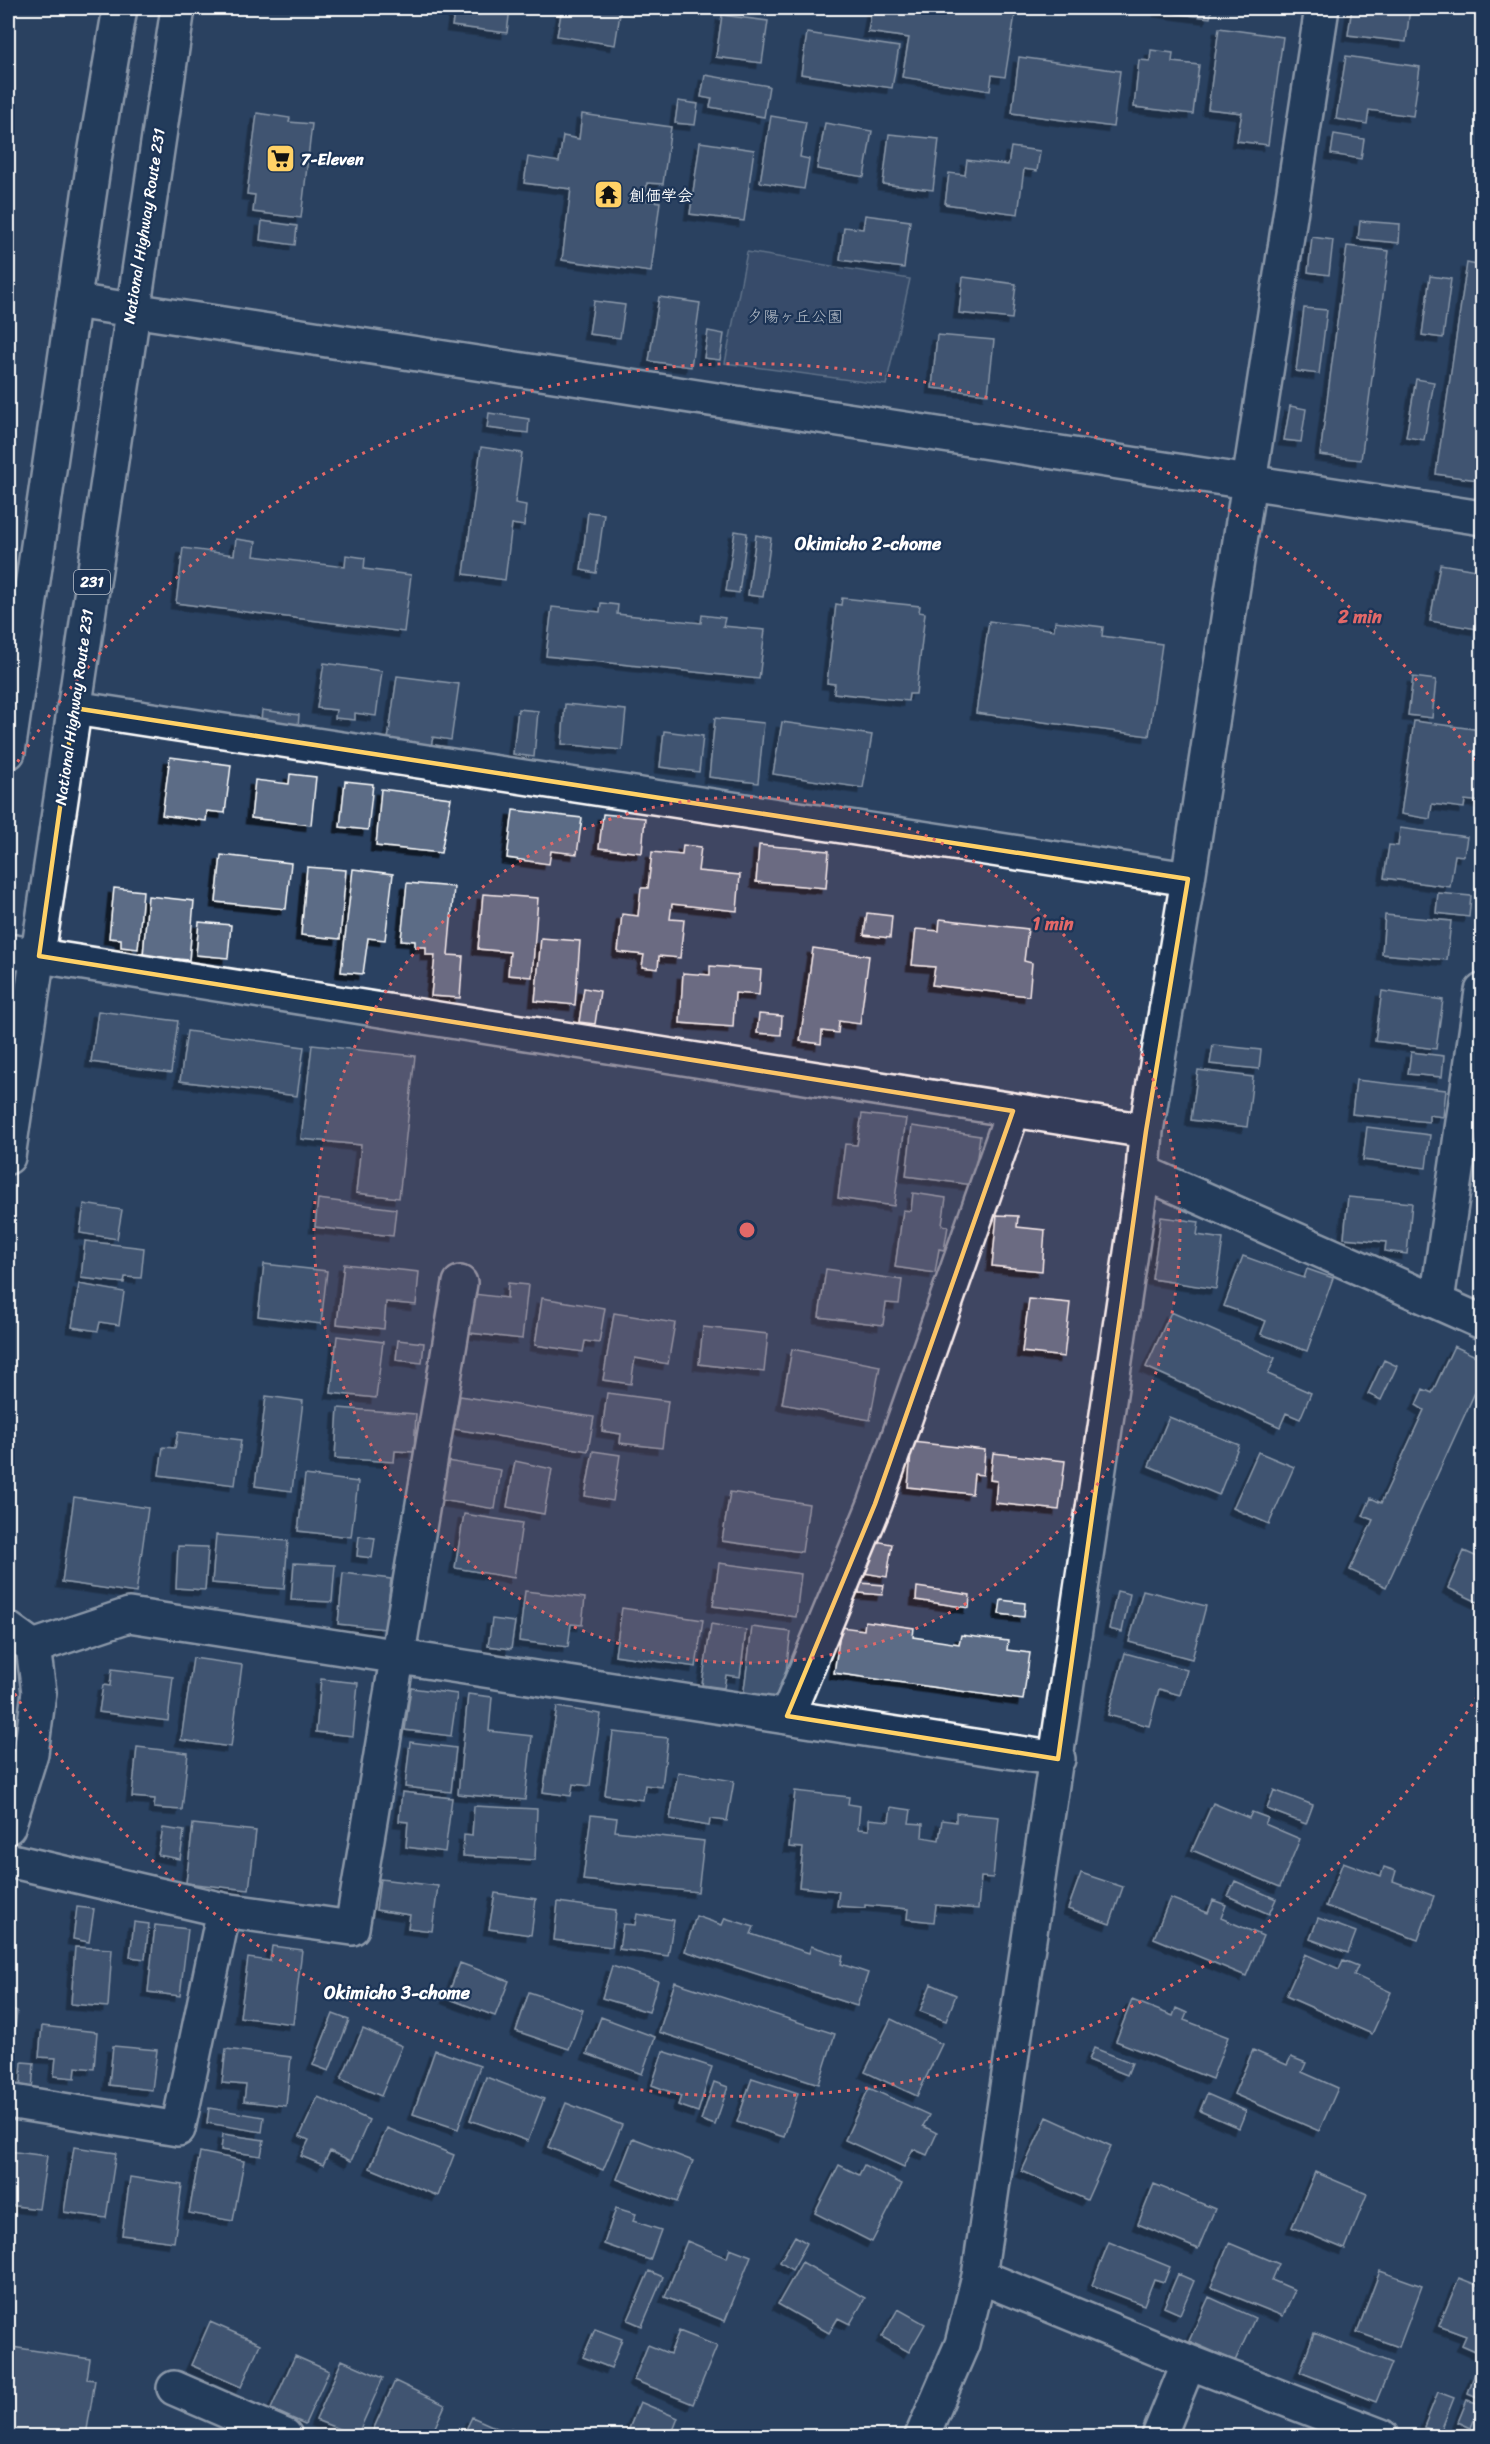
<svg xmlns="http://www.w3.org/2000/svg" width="1490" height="2444" font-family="Sriracha,'Klee One',sans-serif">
	<defs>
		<filter id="shadow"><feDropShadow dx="-5.5" dy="5.5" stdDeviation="0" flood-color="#0009"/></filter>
	</defs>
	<rect width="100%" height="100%" fill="#2a4161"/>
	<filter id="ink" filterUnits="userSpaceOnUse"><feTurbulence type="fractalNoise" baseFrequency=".0167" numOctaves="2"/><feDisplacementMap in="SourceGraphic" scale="12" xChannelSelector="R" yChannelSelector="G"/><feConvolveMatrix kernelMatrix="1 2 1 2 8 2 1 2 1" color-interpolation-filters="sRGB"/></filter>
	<g filter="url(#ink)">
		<path fill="#465975" stroke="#a2acba" stroke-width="1.5" d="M747,252L910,279L886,385L725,363Z"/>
		<path fill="#5b6c86" stroke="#fff" stroke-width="1.5" filter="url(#shadow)" d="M455,8H510L507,33L452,26Z
			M562,8H621L615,45L557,36Z
			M872,8H1016L1005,77L992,75L990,91L902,77L909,38L868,32Z
			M1159,8H1212L1210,18L1159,11Z
			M1352,8H1410L1406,42L1348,35Z
			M722,15L768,21L762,63L716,57Z
			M1219,28L1283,37L1268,145L1237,141L1242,113L1208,109Z
			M807,33L899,47L892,88L801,74Z
			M1151,50L1173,53L1172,62L1199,65L1193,114L1134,107L1139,60L1150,61Z
			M1346,56L1420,67L1413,116L1369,110L1367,124L1336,119Z
			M1019,57L1120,71L1113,127L1012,113Z
			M705,75L769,86L764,117L710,107L712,99L701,97Z
			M678,101L698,104L695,125L675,123Z
			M257,113L290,118L289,122L312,124L301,218L253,212L255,195L247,194Z
			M582,114L671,127L663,184L647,183L645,200L660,202L651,272L562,260L571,189L524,183L528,157L559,162L563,136L579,139Z
			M771,116L806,122L800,157L809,159L804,189L760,182Z
			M825,123L872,131L864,177L817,169Z
			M889,134L939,139L933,190L883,184Z
			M1334,134L1364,139L1361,159L1331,154Z
			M700,142L754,150L744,221L690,214Z
			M1011,147L1040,151L1037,171L1024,169L1018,214L945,204L949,173L965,175L967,160L1008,165Z
			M865,215L910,221L904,268L840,260L844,227L863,229Z
			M262,221L297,226L295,245L260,240Z
			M1360,221L1400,224L1399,243L1358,239Z
			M1312,237L1333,240L1329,275L1308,272Z
			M1347,246L1389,251L1361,460L1320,455Z
			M1467,263L1482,266V439L1477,480L1436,474Z
			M1430,276L1451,279L1443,338L1422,335Z
			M963,277L1016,284L1012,319L959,313Z
			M659,297L700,303L691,367L649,361Z
			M594,301L625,305L620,338L589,334Z
			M1304,308L1327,310L1319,374L1296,371Z
			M708,331L724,334L720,360L704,358Z
			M937,335L994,340L988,394L932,388Z
			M1416,379L1434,382L1424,440L1406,437Z
			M1290,406L1306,409L1301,442L1284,440Z
			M489,413L529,419L528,433L487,428Z
			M481,447L522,453L515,503L526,505L524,526L512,524L505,580L464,574Z
			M588,512L604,514L596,573L581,570Z
			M735,531L747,533L739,593L726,591Z
			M756,535L771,538L763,597L748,595Z
			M236,539L256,542L254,556L345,567L346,555L365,558L364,569L411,575L404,632L176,603L183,548L234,555Z
			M1440,564L1482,571V596L1477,629L1430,621Z
			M842,598L920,606L919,612L925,613L916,694H909L908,701L834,693L835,684L827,683L836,604L841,605Z
			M601,603L618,605L617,614L701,623L702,615L725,618L723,626L765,630L759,679L546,656L552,607L600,612Z
			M989,621L1054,630L1055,621L1103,627L1102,636L1162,644L1149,736L976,713Z
			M324,663L382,671L376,716L355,713V720L335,718L336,710L317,708Z
			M397,676L459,684L451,740L433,737L431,746L388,740Z
			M1413,677L1436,680L1432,718L1408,715Z
			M565,704L626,710L622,750L562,744Z
			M518,709L538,711L534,757L513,754Z
			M262,710L299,715L298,727L261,722Z
			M715,718L764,723L758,783L709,777Z
			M1414,721L1481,730L1482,802L1465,800L1464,808L1432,804L1430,819L1401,814Z
			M782,722L872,735L863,788L773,774Z
			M664,731L703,736L699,772L660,767Z
			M170,757L231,765L225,813L207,811L206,821L162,815Z
			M290,774L316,777L311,825L251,818L255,780L289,784Z
			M345,781L373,784L368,830L340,827Z
			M381,789L451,798L441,853L376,846Z
			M513,810L582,818L577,854L551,851L549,864L507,858Z
			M603,814L645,818L642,853L599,848Z
			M1400,828L1467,837L1464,856L1455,855L1450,887L1384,878L1389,845L1398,846Z
			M683,845L701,847L698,871L740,875L737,911L672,904L670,919L684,920L680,958L659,956L658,969L642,967L644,955L618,952L622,914L638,916L641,888H648L652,852L682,855Z
			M759,845L829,851L826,888L756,882Z
			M221,855L291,863L286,909L216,902Z
			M307,867L346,870L340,939L301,935Z
			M353,869L393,874L385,940L368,938L363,974L341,972Z
			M407,883L454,887L448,955L463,956L460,998L431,996L435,955H426V947H415V941L401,940Z
			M114,888L143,891L138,949L121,947V939L109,938Z
			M1438,893L1471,896L1469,917L1436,913Z
			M483,894L538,898L532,977L508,975L510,952L478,949Z
			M148,896L194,901L189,960L143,956Z
			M867,913L892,916L890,938L864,935Z
			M1385,915L1451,921L1447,960L1382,954Z
			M940,919L1028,929L1024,961L1032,963L1029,996L932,985L935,967L912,965L916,929L939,931Z
			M199,922L231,925L228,958L196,955Z
			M541,938L580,941L575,1005L535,1001Z
			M813,948L869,956L860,1024L839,1021L838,1033L822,1031L821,1044L800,1041Z
			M710,966L761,970L759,995L735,993L733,1027L680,1023L683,973L710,975Z
			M584,988L600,991L595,1024L579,1022Z
			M1382,991L1443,1000L1436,1049L1375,1041Z
			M98,1011L178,1021L171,1073L91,1062Z
			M759,1014L782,1016L781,1035L757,1033Z
			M187,1031L304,1047L297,1096L180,1081Z
			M312,1045L415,1056L399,1198L356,1193L361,1145L301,1139Z
			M1213,1045L1261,1050L1259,1069L1210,1064Z
			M1411,1052L1444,1056L1442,1077L1408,1074Z
			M1198,1070L1253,1077L1247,1127L1191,1120Z
			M1356,1080L1446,1090L1443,1117L1429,1115V1122L1352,1114Z
			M862,1114L906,1119L894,1206L838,1198L845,1144L857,1145Z
			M912,1126L980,1136L973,1185L906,1176Z
			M1367,1127L1430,1135L1426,1168L1363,1160Z
			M913,1193L946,1198L942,1225L948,1226L944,1250L939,1249L935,1273L895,1267L903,1210L911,1211Z
			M1348,1197L1412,1203L1407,1254L1385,1251L1386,1242L1344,1238Z
			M318,1199L396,1209L393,1236L315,1227Z
			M84,1204L122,1210L117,1239L80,1233Z
			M997,1215L1018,1216L1017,1227L1045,1230L1042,1271L992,1266Z
			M1161,1217L1199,1222L1197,1235L1223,1239L1216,1289L1152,1279Z
			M85,1241L144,1248L141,1278L125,1277L124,1283L81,1278Z
			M1243,1256L1304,1278L1307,1269L1333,1278L1307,1351L1261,1334L1266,1321L1224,1306Z
			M264,1264L327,1271L321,1324L258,1316Z
			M344,1264L419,1272L416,1305L386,1302L384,1329L337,1324Z
			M826,1269L902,1280L899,1304L886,1303L883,1325L819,1317Z
			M508,1283L528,1285L522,1339L470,1333L474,1294L507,1298Z
			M79,1284L124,1292L119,1325L100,1322L98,1331L72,1327Z
			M542,1298L605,1308L599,1343L585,1341L583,1352L535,1345Z
			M1029,1299L1070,1303L1064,1357L1022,1352Z
			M1171,1312L1275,1358L1268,1374L1311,1393L1300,1419L1286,1413L1280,1427L1146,1367Z
			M614,1313L675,1323L668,1364L635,1358L631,1384L603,1380Z
			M703,1327L768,1334L764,1372L699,1364Z
			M337,1336L383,1342L376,1398L331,1393Z
			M398,1340L424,1343L422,1363L396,1360Z
			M1454,1346L1482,1359V1377L1386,1587L1350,1570L1373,1520L1363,1516L1371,1498L1381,1503L1424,1410L1416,1405L1423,1389L1432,1393Z
			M792,1349L880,1366L870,1420L782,1404Z
			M1384,1360L1397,1366L1381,1400L1368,1394Z
			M607,1393L668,1401L662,1448L620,1443L621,1434L602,1431Z
			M266,1396L303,1401L292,1491L255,1486Z
			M460,1396L594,1417L588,1451L454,1429Z
			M338,1408L416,1414L414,1452L395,1451L394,1462L335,1458Z
			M1169,1417L1239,1445L1219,1495L1149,1466Z
			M178,1432L241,1440L235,1485L159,1475L163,1447L175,1448Z
			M912,1442L985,1450L983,1475L974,1474L972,1494L908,1487Z
			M593,1451L620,1455L613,1501L585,1496Z
			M1258,1452L1294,1467L1269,1524L1233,1508Z
			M993,1453L1065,1461L1059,1510L995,1503L997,1481L990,1480Z
			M447,1461L501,1470L495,1509L441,1500Z
			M515,1461L552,1469L544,1514L507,1507Z
			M305,1475L358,1482L351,1537L298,1531Z
			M730,1492L809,1504L802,1552L722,1541Z
			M74,1497L148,1508L136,1593L62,1582Z
			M464,1514L522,1523L514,1578L455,1568Z
			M216,1535L288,1541L284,1589L212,1583Z
			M359,1536L375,1538L372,1558L357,1556Z
			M870,1540L892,1544L887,1577L864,1573Z
			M178,1546L208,1547L205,1590L176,1588Z
			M1464,1551L1482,1559V1604L1448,1588Z
			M294,1563L335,1565L332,1602L291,1600Z
			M719,1563L801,1574L796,1617L713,1606Z
			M343,1573L391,1579L385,1629L338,1624Z
			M860,1583L884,1585L882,1595L859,1593Z
			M917,1587L970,1595L969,1608L916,1600Z
			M1143,1590L1206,1606L1192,1659L1129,1642Z
			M525,1591L585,1598L582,1625L571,1624L568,1647L519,1641Z
			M1117,1591L1130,1594L1122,1632L1109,1629Z
			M1001,1600L1025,1603L1024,1617L999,1614Z
			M622,1608L703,1620L696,1667L615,1655Z
			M492,1619L515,1622L511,1649L488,1646Z
			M865,1621L914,1628L913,1637L959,1644L961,1635L1008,1641L1007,1650L1030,1653L1023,1700L834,1673L841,1627L864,1630Z
			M711,1624L746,1630L740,1677L726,1675L724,1688L702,1685Z
			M752,1627L791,1632L782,1703L743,1698Z
			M1125,1653L1187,1670L1180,1695L1159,1689L1149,1726L1108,1715Z
			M193,1658L242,1665L231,1747L181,1740Z
			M112,1669L173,1677L168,1721L99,1712L103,1685L110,1686Z
			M321,1679L358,1683L353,1736L316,1732Z
			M411,1688L457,1694L451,1736L405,1730Z
			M468,1694L492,1697L489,1731L532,1736L525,1800L458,1794Z
			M557,1707L601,1714L590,1786L573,1784L571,1796L543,1792Z
			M613,1732L668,1738L662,1787L645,1785L643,1800L605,1795Z
			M410,1742L456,1748L451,1792L405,1787Z
			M137,1747L188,1753L182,1810L154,1808L155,1799L132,1797Z
			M678,1772L734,1781L727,1821L710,1819L709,1826L670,1819Z
			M1274,1790L1313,1805L1306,1824L1267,1809Z
			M795,1791L849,1797L848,1804L860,1806L858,1829L869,1830V1819L889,1821L891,1807L911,1810L909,1823L923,1824L922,1837L939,1840L942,1820L956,1822V1813L999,1817L993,1878L981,1877L978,1909L936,1905L934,1922L907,1919L908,1909L865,1905V1908L837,1906L839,1891L799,1887L803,1848L789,1847Z
			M402,1792L452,1798L445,1852L406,1847L408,1822L399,1821Z
			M1213,1803L1249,1818L1252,1812L1268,1818L1265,1824L1300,1839L1280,1887L1192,1850Z
			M474,1806L537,1809L535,1860L463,1856L464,1835L472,1836Z
			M591,1815L617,1818L615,1831L704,1841L698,1892L583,1880Z
			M193,1824L256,1831L249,1890L186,1883Z
			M163,1828L184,1831L180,1859L158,1855Z
			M1343,1862L1381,1876L1384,1867L1396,1871L1393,1881L1434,1896L1418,1940L1326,1906Z
			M1081,1873L1123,1887L1110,1924L1068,1909Z
			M380,1879L438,1886L432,1931L408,1928L410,1915L376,1910Z
			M1235,1881L1276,1899L1269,1914L1228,1896Z
			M495,1893L536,1899L531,1935L489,1929Z
			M1170,1898L1208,1913L1213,1900L1226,1905L1221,1918L1263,1936L1246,1976L1154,1938Z
			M558,1902L616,1910L612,1947L554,1940Z
			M77,1907L94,1909L89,1942L73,1939Z
			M637,1914L674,1920L668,1956L619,1949L623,1924L635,1925Z
			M696,1916L722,1925L725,1918L754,1927L751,1934L809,1953L811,1946L843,1956L841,1964L868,1973L857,2006L685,1951Z
			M1318,1918L1356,1932L1348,1953L1310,1939Z
			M134,1922L149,1924L145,1959L130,1957Z
			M155,1925L188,1929L180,1996L148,1992Z
			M272,1946L302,1950L293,2024L240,2017L248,1958L270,1961Z
			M75,1947L112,1949L108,2007L71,2004Z
			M1305,1954L1339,1969L1343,1960L1358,1966L1354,1975L1391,1992L1372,2034L1286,1996Z
			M460,1963L509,1981L495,2016L447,1998Z
			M612,1966L658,1981L649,2012L602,1998Z
			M675,1982L835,2034L819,2084L659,2032Z
			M931,1984L956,1995L946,2021L920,2011Z
			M529,1992L583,2010L569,2049L516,2031Z
			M1132,2000L1173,2016L1176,2008L1187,2013L1184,2020L1228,2037L1212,2079L1116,2041Z
			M8,2010L17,2011L11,2063H8Z
			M333,2014L349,2020L329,2071L313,2065Z
			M601,2017L655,2037L642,2074L587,2054Z
			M891,2019L942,2044L917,2096L865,2072Z
			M42,2026L97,2032L94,2069L76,2067L75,2078L54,2076L56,2058L39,2057Z
			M363,2029L402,2046L381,2096L341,2079Z
			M113,2046L157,2050L152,2090L109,2085Z
			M1094,2048L1132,2063L1127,2075L1089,2060Z
			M226,2049L291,2057L286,2106L244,2101L246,2085L222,2083Z
			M435,2050L480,2066L458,2129L413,2114Z
			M1253,2050L1287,2065L1291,2057L1306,2063L1302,2072L1338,2088L1319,2131L1234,2094Z
			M663,2051L712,2067L698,2112L678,2105L681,2096L652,2085Z
			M22,2062L34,2063L32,2091L20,2090Z
			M486,2077L544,2099L528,2141L470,2120Z
			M752,2078L798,2093L784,2137L737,2122Z
			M714,2082L728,2087L715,2125L701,2120Z
			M869,2088L929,2115L923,2126L937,2133L927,2155L913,2149L904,2167L845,2140Z
			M1207,2094L1246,2111L1239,2128L1200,2111Z
			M318,2097L369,2120L351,2161L330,2151L323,2165L301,2156L309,2140L300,2136Z
			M566,2103L622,2125L603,2170L548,2147Z
			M209,2108L264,2117L262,2132L207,2123Z
			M1047,2117L1111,2146L1087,2200L1022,2171Z
			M387,2128L454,2155L438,2196L370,2168Z
			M223,2134L264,2140L261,2156L221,2150Z
			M633,2138L693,2161L677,2202L617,2179Z
			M74,2147L116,2153L106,2218L64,2212Z
			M8,2151L47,2156L39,2209L8,2205Z
			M200,2152L244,2161L233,2221L189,2213Z
			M839,2165L859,2175L864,2165L902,2184L872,2242L815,2213Z
			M1315,2172L1367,2194L1345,2249L1292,2227Z
			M130,2177L182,2185L174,2242L122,2235Z
			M1154,2184L1215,2209L1198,2249L1138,2224Z
			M616,2208L636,2214L633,2221L661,2230L650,2260L604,2244Z
			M795,2236L807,2243L792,2270L780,2262Z
			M687,2241L727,2258L730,2248L751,2256L725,2321L665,2297Z
			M1109,2242L1170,2267L1164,2282L1154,2279L1144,2305L1092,2285Z
			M1229,2243L1279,2264L1272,2280L1295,2290L1283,2316L1211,2287Z
			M802,2262L865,2298L850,2324L838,2318L829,2333L778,2304Z
			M649,2271L663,2277L642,2326L628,2320Z
			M1380,2271L1422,2286L1399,2347L1357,2332Z
			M1178,2274L1194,2281L1180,2314L1164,2307Z
			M1459,2278L1482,2287L1480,2353L1462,2345L1466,2336L1439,2326Z
			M1209,2297L1255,2318L1235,2361L1189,2341Z
			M898,2309L925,2324L909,2352L882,2337Z
			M210,2322L260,2344L241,2387L191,2365Z
			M595,2329L622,2339L611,2368L583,2357Z
			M679,2331L717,2346L693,2404L634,2380L648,2345L670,2354Z
			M1314,2333L1392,2363L1376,2402L1300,2372Z
			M12,2347L90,2359L87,2379L95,2380L86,2436H8V2380Z
			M295,2356L329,2371L305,2424L271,2409Z
			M342,2360L383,2378L357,2436L316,2420Z
			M1475,2373L1482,2376V2399L1468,2393Z
			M395,2381L445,2405L431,2436H387L373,2430Z
			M1438,2392L1454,2398L1440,2433L1424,2427Z
			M1467,2400L1480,2404L1471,2428L1458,2422Z
			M640,2402L678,2418L671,2436H626Z
			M472,2417L508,2433L511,2428L531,2436H463Z"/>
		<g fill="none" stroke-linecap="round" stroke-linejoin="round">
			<defs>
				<path id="street" d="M74,708L1188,879
					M8,951L1146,1131
					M1143,1172L1482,1322
					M1437,1301L1482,991
					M33,1647L129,1615L1058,1759
					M787,1716L875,1504L1013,1111
					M8,1860L224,1910L352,1928L460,1283
					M8,2101L178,2129L224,1910
					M979,2276L1189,2362L1381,2436
					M174,2388L285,2436
					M922,2436L962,2344L979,2276L1143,1172L1146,1131L1188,879L1322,8
					M1159,2436L1189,2362"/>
				<path id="secondary" d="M74,301L1482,518
					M8,1629L33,1647L39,1692L31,1753L8,1827"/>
				<path id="highway" d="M8,752L95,154L120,8
					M8,1157C68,774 118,390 178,8"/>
			</defs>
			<use href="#street" stroke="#fff" stroke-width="38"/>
			<use href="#secondary" stroke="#fff" stroke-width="38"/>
			<use href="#highway" stroke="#fff" stroke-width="38"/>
			<use href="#street" stroke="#1d3557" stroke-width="33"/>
			<use href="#secondary" stroke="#1d3557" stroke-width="33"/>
			<use href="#highway" stroke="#1d3557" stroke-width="33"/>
		</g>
	</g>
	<path d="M0 0H1490V2444H0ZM74,708L1188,879L1146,1131L1058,1759L787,1716L875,1504L1013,1111L39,956Z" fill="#2a4161" fill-opacity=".55" fill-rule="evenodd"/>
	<path fill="none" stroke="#ffd166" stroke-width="4.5" stroke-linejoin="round" d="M74,708L1188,879L1146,1131L1058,1759L787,1716L875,1504L1013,1111L39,956Z"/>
	<circle cx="747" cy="1230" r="433" fill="#e26868" fill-opacity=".12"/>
	<g fill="none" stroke="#e26868" stroke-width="3" stroke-dasharray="3 6">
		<circle cx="747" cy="1230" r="433"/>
		<path d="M1482 1689A867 867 0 0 1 8 1683M8 777A867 867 0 0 1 1482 771"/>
	</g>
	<defs>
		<symbol id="supermarket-square" viewBox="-11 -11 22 22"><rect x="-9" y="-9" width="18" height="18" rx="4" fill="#ffd166" stroke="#1d3557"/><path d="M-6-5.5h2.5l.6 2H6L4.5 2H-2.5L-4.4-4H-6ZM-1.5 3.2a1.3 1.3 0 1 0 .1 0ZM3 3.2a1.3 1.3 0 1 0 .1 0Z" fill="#111"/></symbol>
		<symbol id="temple-square" viewBox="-11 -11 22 22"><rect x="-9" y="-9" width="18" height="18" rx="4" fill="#ffd166" stroke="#1d3557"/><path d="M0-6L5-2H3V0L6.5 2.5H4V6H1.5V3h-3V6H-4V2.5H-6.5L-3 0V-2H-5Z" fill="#111"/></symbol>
	</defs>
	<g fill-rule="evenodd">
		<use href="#supermarket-square" x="264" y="142" width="33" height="33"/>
		<use href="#temple-square" x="592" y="178" width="33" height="33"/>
	</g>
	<g text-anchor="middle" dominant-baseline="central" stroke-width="4.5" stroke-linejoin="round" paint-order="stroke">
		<rect fill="#1d3557" stroke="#bbc2cd" stroke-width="1.5" x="74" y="570" width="36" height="24" rx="4.5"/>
		<g font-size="15" font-weight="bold" fill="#fff">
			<text x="92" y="582">231</text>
		</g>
		<g font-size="16" font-weight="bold" fill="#fff" stroke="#1d3557" text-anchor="start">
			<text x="301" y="159">7-Eleven</text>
			<text x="629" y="195">創価学会</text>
		</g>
		<g font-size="16" fill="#fff" stroke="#1d3557">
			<text transform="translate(144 226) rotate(-81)">National Highway Route 231</text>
			<text transform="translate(74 707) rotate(-82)">National Highway Route 231</text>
		</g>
		<g font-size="16" fill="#b5bdc8" stroke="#1d3557">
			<text x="795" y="316">夕陽ヶ丘公園</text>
		</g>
		<g font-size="18" font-weight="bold" fill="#fff" stroke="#1d3557">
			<text x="868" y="544">Okimicho 2-chome</text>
			<text x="397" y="1993">Okimicho 3-chome</text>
		</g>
	</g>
	<circle cx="747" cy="1230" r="9" fill="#e26868" stroke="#1d3557" stroke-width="3"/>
	<g font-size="18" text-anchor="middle" font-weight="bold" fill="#e26868" stroke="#1d3557" stroke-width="4.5" stroke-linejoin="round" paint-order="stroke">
		<text x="1360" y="623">2 min</text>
		<text x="1053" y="930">1 min</text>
	</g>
	<rect width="1490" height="2444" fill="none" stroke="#1d3557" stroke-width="30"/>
	<rect x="15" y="15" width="1460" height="2414" fill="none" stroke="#fff" stroke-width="2" filter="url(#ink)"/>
</svg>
